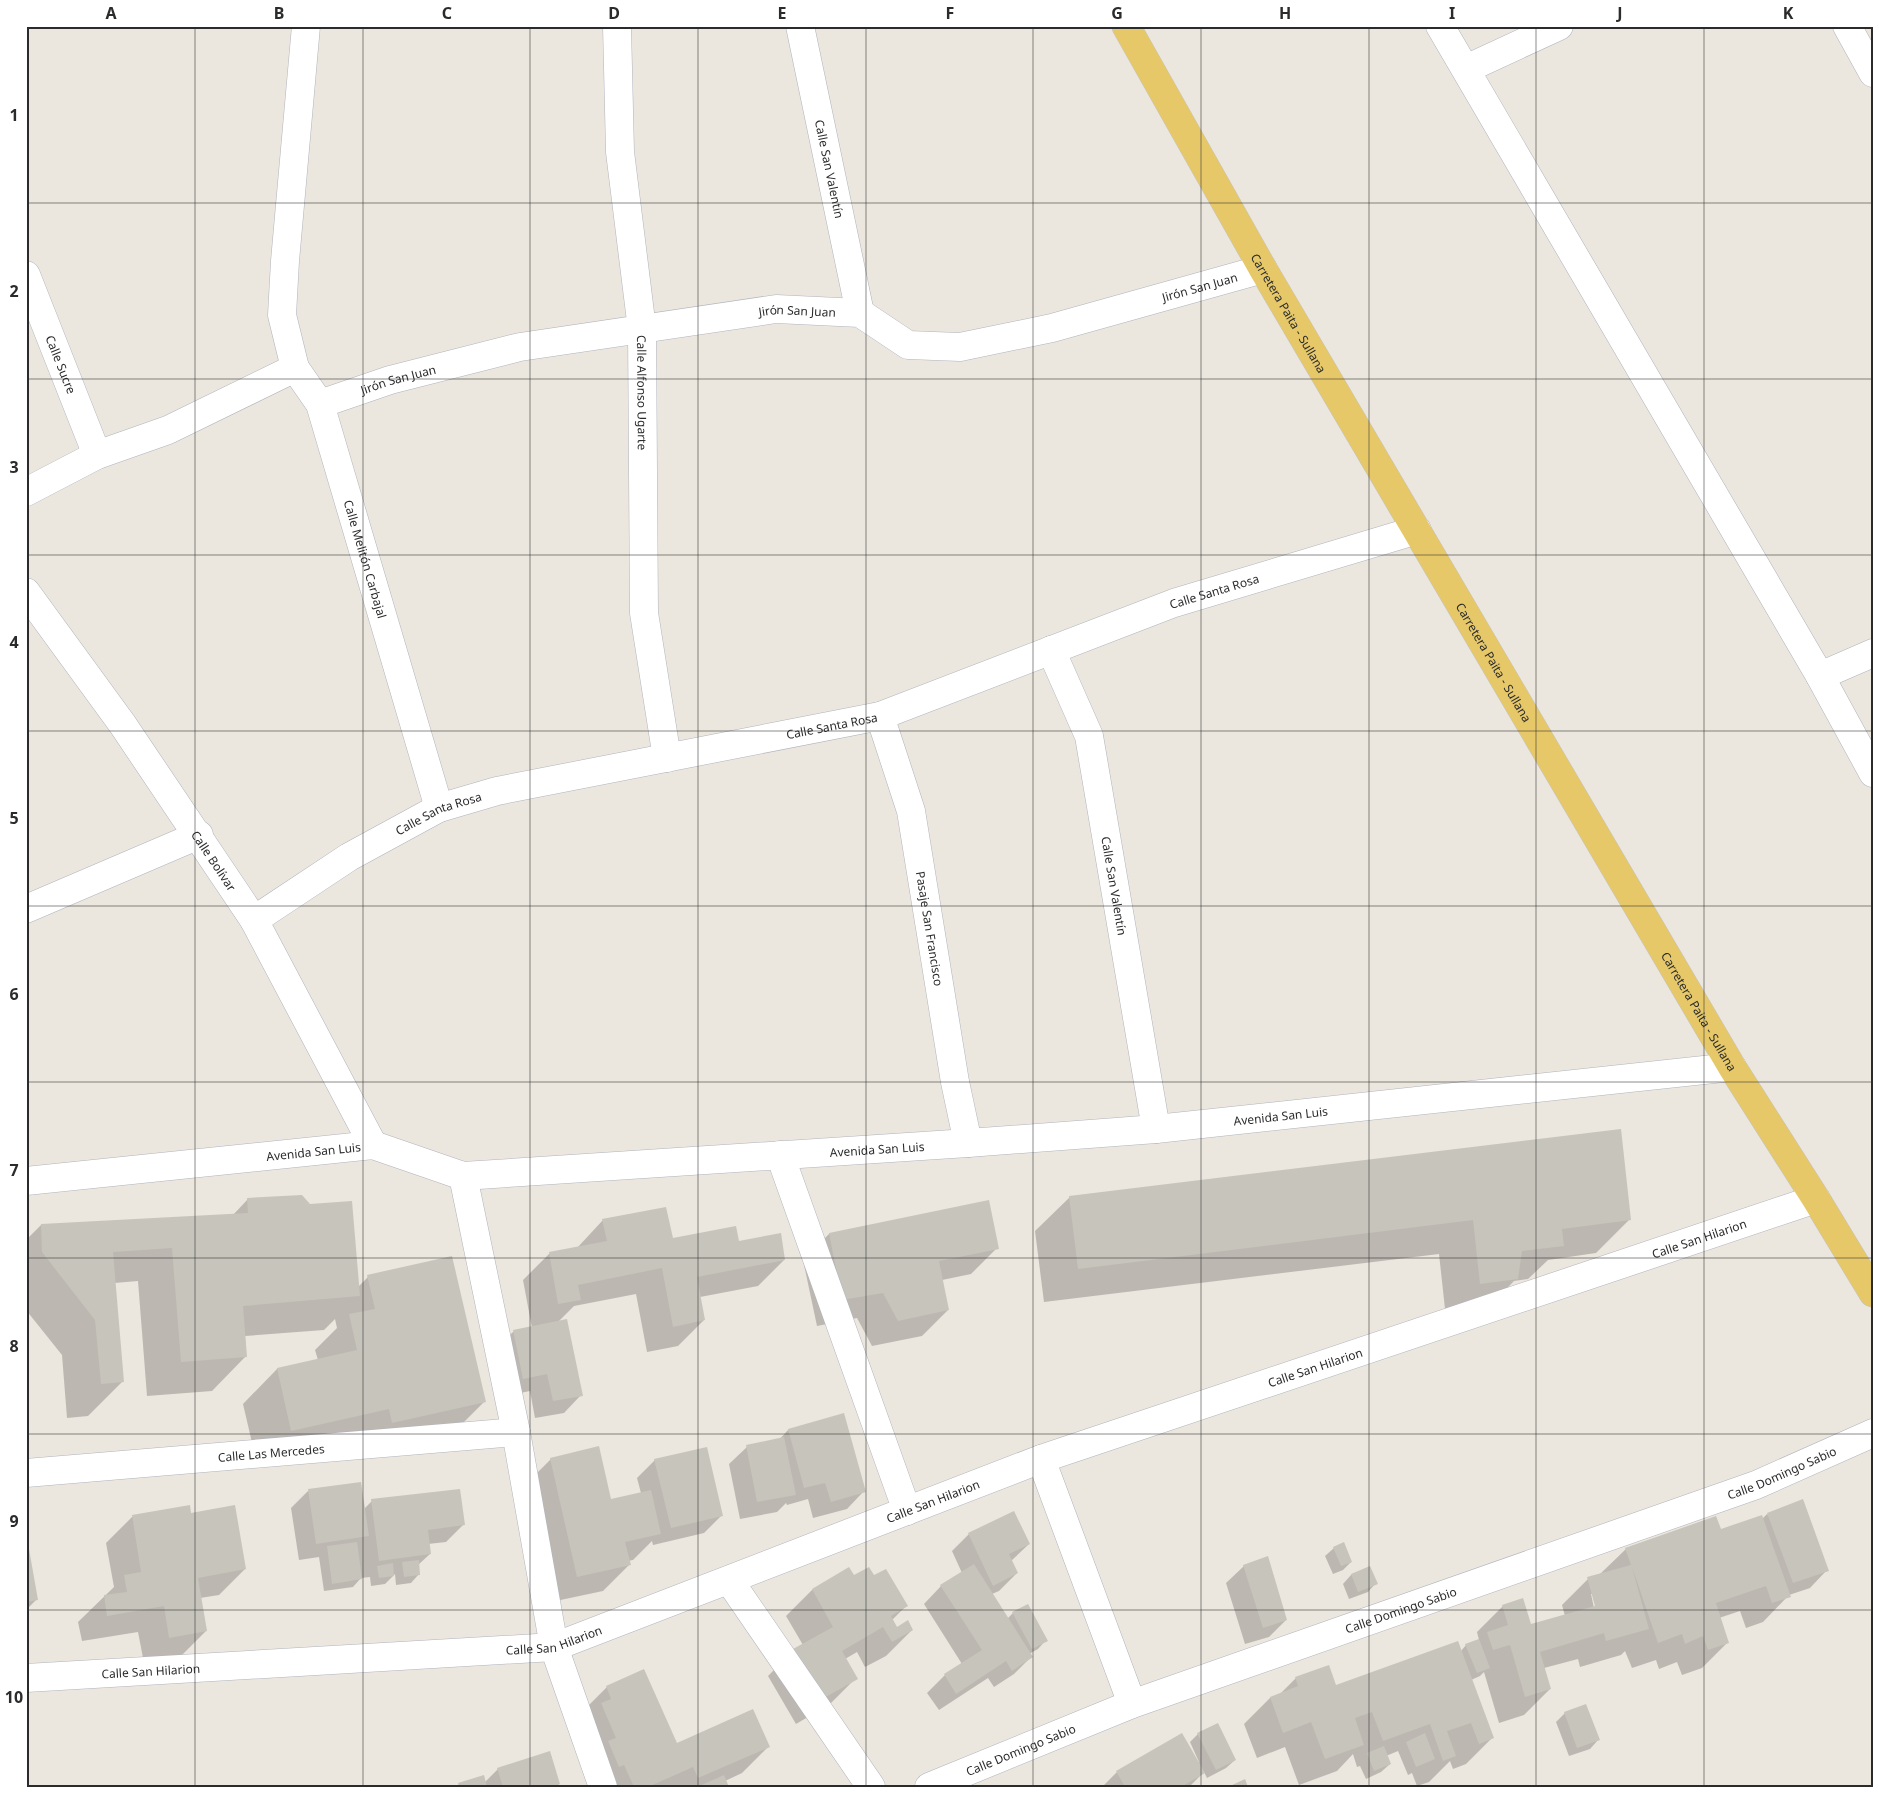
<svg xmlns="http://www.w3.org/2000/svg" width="1899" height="1813" font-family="'Noto Sans',sans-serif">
	<rect width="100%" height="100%" fill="#ebe6de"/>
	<path fill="#0003" fill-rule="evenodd" d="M1070,1197L1630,1219L1596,1253L1548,1260L1528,1279L1514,1281L1483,1313L1446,1318L1439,1254L1044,1302L1035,1231Z
		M248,1199L358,1287L368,1277L484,1402L450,1436L257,1464L243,1404L277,1369L318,1360L315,1350L337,1328L335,1319L324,1330L245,1336L246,1356L212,1391L147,1396L138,1281L114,1283L122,1382L88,1416L67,1418L62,1355L26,1310V1240L41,1225L233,1215Z
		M988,1202L997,1248L971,1274L942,1280L948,1310L922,1336L872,1346L857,1318L817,1326L803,1260L829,1234Z
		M603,1220L672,1240L738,1243L784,1260L758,1286L700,1297L704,1320L678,1346L647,1352L636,1294L574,1306L558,1322L581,1395L564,1413L535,1418L530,1391L505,1396L496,1349L513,1332L532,1328L523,1280L549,1254L577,1248Z
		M788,1430L864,1491L847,1509L813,1518L808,1499L787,1505L786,1503L777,1512L740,1519L729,1464L747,1447L779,1440Z
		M551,1459L610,1500L641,1493L637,1478L655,1460L721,1516L704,1533L653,1545L652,1541L633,1560L628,1561L629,1565L603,1591L551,1602L525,1485Z
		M308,1491L364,1509L372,1501L463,1525L446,1542L428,1544L430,1554L418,1565L419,1574L411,1583L396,1585L395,1574L385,1584L371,1586L370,1577L361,1578L353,1587L324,1591L319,1557L299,1560L291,1508Z
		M1767,1514L1827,1570L1810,1588L1789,1595L1763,1622L1746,1628L1740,1611L1719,1618L1728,1642L1702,1668L1682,1675L1677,1662L1659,1669L1656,1660L1632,1668L1625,1651L1621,1655L1580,1667L1578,1659L1544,1668L1550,1689L1524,1715L1499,1723L1484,1672L1480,1676L1471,1680L1492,1738L1466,1764L1453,1769L1450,1761L1429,1782L1417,1786L1412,1773L1408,1775L1398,1751L1386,1756L1390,1764L1381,1772L1366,1779L1360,1766L1357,1767L1353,1754L1337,1771L1299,1785L1285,1747L1257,1758L1244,1724L1270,1698L1279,1695L1296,1678L1336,1687L1461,1651L1466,1645L1479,1640L1477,1632L1503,1606L1530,1625L1565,1616L1562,1605L1588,1579L1599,1575L1626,1549L1720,1531L1762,1519ZM1591,1594H1593L1598,1612L1595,1613Z
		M190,1515L245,1569L219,1595L200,1598L206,1631L180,1657L144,1663L138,1632L82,1641L78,1622L114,1587L106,1543L132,1517Z
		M26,1533L36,1600L26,1610Z
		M969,1534L1029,1544L1011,1561L1017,1573L999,1591L992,1594L1007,1619L1013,1613L1046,1640L1038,1649L1029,1654L1031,1657L1014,1674L994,1687L988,1678L939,1710L927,1693L945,1675L962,1664L924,1604L941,1586L962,1573L952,1551Z
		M1334,1548L1351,1562L1343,1570L1333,1574L1325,1556Z
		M1244,1566L1286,1620L1269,1637L1245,1644L1226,1583Z
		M1370,1567L1376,1583L1368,1592L1349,1599L1343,1584L1351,1575Z
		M849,1568L854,1577H874L907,1605L892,1620L897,1628L912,1630L886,1656L865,1667L857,1652L845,1659L856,1678L830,1704L796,1724L768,1676L794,1650L803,1645L786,1616L812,1590Z
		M607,1687L677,1745L768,1747L742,1773L725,1781L727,1787H591L581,1713Z
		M1565,1713L1598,1740L1590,1749L1569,1756L1556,1722Z
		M1198,1734L1235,1760L1226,1768L1207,1778L1204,1772L1189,1787H1183L1184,1783L1178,1787H1102L1117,1772L1199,1762L1190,1742Z
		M498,1769L559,1784L556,1787H456L459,1784L485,1782Z"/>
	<path fill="#c7c4bc" d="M1621,1129L1631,1220L1562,1229L1564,1246L1522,1251L1518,1279L1480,1284L1473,1220L1078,1269L1069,1196Z
		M302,1195L310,1204L352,1201L360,1296L243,1306L247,1357L181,1362L172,1248L113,1252L124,1382L101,1384L95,1320L42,1252L41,1224L248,1213L247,1198Z
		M989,1200L999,1249L939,1261L949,1310L898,1321L883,1293L842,1300L829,1233Z
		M666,1207L673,1238L736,1226L739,1241L781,1233L785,1260L697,1277L705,1320L673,1327L662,1268L578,1285L581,1300L558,1304L549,1252L607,1241L602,1219Z
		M452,1256L486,1402L392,1423L389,1409L291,1431L277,1368L357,1350L349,1314L375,1309L367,1275Z
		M567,1319L583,1396L553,1401L547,1374L523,1379L513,1330Z
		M844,1413L866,1492L831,1502L825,1483L804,1488L788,1429Z
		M784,1437L796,1495L757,1502L746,1445Z
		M599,1446L611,1499L651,1490L661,1534L625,1542L631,1565L577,1577L550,1458Z
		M707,1447L723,1516L671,1528L654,1459Z
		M361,1482L369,1536L316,1544L308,1489Z
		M460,1489L465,1525L428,1530L431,1554L379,1561L371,1499Z
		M1803,1499L1829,1571L1793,1583L1767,1513Z
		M190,1505L191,1513L235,1505L246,1569L198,1578L207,1631L169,1638L164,1606L107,1616L104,1595L127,1592L124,1575L141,1572L132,1515Z
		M1014,1511L1030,1544L1009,1554L1018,1573L993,1586L968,1533Z
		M1762,1515L1791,1597L1772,1603L1766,1586L1716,1603L1729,1643L1708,1650L1703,1636L1685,1644L1682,1634L1658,1643L1632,1567L1649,1629L1606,1641L1604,1633L1540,1652L1551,1689L1525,1697L1510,1645L1493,1650L1487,1632L1508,1625L1502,1605L1523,1598L1531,1624L1595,1606L1587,1577L1631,1565L1625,1548L1716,1516L1721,1529Z
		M26,1532L38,1600L26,1602Z
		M357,1542L362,1579L332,1584L327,1546Z
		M1344,1542L1352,1562L1341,1566L1333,1547Z
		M1268,1556L1287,1620L1263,1628L1243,1565Z
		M419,1560L420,1575L404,1577L402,1562Z
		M393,1563L394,1576L379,1578L377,1566Z
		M974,1564L1033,1657L1012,1671L1006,1661L956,1694L944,1674L982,1650L940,1585Z
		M1370,1566L1378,1584L1358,1592L1351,1574Z
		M849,1567L854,1575L869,1567L874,1575L886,1569L908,1606L891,1616L897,1627L908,1620L913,1630L892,1642L883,1627L842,1651L858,1679L822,1699L793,1649L833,1627L812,1589Z
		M1028,1604L1048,1641L1032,1649L1012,1612Z
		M1479,1639L1490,1668L1477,1673L1465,1644Z
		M1458,1641L1494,1738L1479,1744L1471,1723L1447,1731L1456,1756L1443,1761L1430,1724L1383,1741L1372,1712L1355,1718L1364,1745L1325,1759L1311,1722L1283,1733L1270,1697L1298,1686L1295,1677L1329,1665L1336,1685Z
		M644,1669L677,1743L753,1709L770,1747L698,1778L693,1767L648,1787H634L624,1765L619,1767L608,1741L616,1738L601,1703L611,1699L606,1686Z
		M1586,1704L1600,1740L1577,1748L1564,1712Z
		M1218,1723L1236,1760L1216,1770L1197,1733Z
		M1182,1733L1205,1773L1181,1787H1125L1116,1771Z
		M1425,1733L1435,1759L1416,1767L1406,1742Z
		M1384,1746L1391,1764L1374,1771L1367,1753Z
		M550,1751L560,1784L552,1787H503L497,1768Z
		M484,1775L487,1787H460L458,1783Z
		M724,1775L729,1787H697Z
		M1245,1779L1248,1787H1228Z"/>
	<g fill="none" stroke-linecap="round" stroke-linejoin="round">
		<defs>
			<g id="minor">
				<path id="s1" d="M306,26L285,261L282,315L295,368L320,404L439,808"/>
				<path id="s2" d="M617,26L620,152L642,329L644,613L667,758"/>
				<path id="s3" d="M800,26L860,313"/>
				<path d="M1440,26L1820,676L1873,773"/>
				<path d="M1847,26L1873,73"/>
				<path d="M1466,69L1559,26"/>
				<path id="s4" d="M26,275L97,455"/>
				<path id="s5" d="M320,404L390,380L520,347L776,309L860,313L908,345L960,347L1052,328L1263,269"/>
				<path d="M26,492L97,455L168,430L295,368"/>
				<path id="s6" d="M26,592L123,725L254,920L373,1145"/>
				<path id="s7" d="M1051,650L1089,736L1156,1129"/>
				<path d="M1820,676L1873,653"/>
				<path id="s8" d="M880,716L911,811L955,1082L968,1143"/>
				<path d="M26,909L199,835"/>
				<path id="s9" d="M254,920L349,857L439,808L497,791L880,716L1174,603L1417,530"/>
				<path d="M780,1155L907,1511"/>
				<path d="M463,1176L516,1432L554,1647L603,1787"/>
				<path id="s10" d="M26,1181L373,1145L463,1176L968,1143L1156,1129L1732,1067"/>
				<path d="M1041,1459L1132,1704"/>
				<path id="s11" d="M26,1473L516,1432"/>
				<path d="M729,1580L871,1787"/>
				<path id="s12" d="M26,1678L554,1647L1041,1459L1816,1199"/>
				<path id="s13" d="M929,1787L1132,1704L1756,1485L1873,1433"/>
			</g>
			<g id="primary">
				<path id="s14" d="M1126,26L1263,269L1732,1067L1816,1199L1873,1293"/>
			</g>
		</defs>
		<use href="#minor" stroke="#b1b4bd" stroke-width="29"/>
		<use href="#primary" stroke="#c4c4c4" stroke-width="29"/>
		<use href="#minor" stroke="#fff" stroke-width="28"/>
		<use href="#primary" stroke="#e6c869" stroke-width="28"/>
	</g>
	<path fill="none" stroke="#2b2b2b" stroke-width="1" stroke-opacity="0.55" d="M195,26V1787M363,26V1787M530,26V1787M698,26V1787M866,26V1787M1033,26V1787M1201,26V1787M1369,26V1787M1536,26V1787M1704,26V1787M26,203H1873M26,379H1873M26,555H1873M26,731H1873M26,906H1873M26,1082H1873M26,1258H1873M26,1434H1873M26,1610H1873"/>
	<g text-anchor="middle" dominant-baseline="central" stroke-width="4" stroke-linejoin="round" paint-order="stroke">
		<g font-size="12" fill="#2b2b2b" stroke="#fff">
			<text stroke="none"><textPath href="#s3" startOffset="146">Calle San Valentín</textPath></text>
			<text stroke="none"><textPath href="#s5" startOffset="908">Jirón San Juan</textPath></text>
			<text stroke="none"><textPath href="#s5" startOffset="488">Jirón San Juan</textPath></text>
			<text stroke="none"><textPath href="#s14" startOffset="330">Carretera Paita - Sullana</textPath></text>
			<text stroke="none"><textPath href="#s4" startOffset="96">Calle Sucre</textPath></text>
			<text stroke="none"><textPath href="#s5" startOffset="82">Jirón San Juan</textPath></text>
			<text stroke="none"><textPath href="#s2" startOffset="368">Calle Alfonso Ugarte</textPath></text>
			<text stroke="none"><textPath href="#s1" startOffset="550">Calle Melitón Carbajal</textPath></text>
			<text stroke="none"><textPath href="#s9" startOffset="1024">Calle Santa Rosa</textPath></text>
			<text stroke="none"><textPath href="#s14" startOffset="735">Carretera Paita - Sullana</textPath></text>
			<text stroke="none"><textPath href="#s9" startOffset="618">Calle Santa Rosa</textPath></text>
			<text stroke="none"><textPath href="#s9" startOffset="214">Calle Santa Rosa</textPath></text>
			<text stroke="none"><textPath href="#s6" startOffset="328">Calle Bolívar</textPath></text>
			<text stroke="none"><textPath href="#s7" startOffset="246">Calle San Valentín</textPath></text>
			<text stroke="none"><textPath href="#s8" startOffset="219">Pasaje San Francisco</textPath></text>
			<text stroke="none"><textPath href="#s14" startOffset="1140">Carretera Paita - Sullana</textPath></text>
			<text stroke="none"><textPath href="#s10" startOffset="1264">Avenida San Luis</textPath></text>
			<text stroke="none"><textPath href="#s10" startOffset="859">Avenida San Luis</textPath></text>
			<text stroke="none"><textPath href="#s10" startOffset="289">Avenida San Luis</textPath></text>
			<text stroke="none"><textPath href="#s12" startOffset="1745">Calle San Hilarion</textPath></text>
			<text stroke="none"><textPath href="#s12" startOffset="1340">Calle San Hilarion</textPath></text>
			<text stroke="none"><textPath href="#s11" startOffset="246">Calle Las Mercedes</textPath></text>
			<text stroke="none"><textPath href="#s13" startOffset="909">Calle Domingo Sabio</textPath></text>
			<text stroke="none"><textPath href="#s12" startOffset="935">Calle San Hilarion</textPath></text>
			<text stroke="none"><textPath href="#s13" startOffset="504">Calle Domingo Sabio</textPath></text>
			<text stroke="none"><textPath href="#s12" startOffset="530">Calle San Hilarion</textPath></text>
			<text stroke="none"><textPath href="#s12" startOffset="125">Calle San Hilarion</textPath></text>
			<text stroke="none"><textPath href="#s13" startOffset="99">Calle Domingo Sabio</textPath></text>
		</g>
	</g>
	<rect width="1899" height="1813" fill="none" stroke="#ffffff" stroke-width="55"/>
	<rect x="28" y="28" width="1844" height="1758" fill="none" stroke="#2b2b2b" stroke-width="2"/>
	<g font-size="16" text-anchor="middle" font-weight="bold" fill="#2b2b2b">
		<text x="111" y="19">A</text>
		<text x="279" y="19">B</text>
		<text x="447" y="19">C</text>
		<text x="614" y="19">D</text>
		<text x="782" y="19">E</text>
		<text x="950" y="19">F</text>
		<text x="1117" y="19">G</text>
		<text x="1285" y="19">H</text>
		<text x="1452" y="19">I</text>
		<text x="1620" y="19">J</text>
		<text x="1788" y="19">K</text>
		<text x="14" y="121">1</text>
		<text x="14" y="297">2</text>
		<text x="14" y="473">3</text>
		<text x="14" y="648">4</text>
		<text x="14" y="824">5</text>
		<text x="14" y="1000">6</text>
		<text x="14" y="1176">7</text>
		<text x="14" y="1352">8</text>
		<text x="14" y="1527">9</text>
		<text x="14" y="1703">10</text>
	</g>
</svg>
